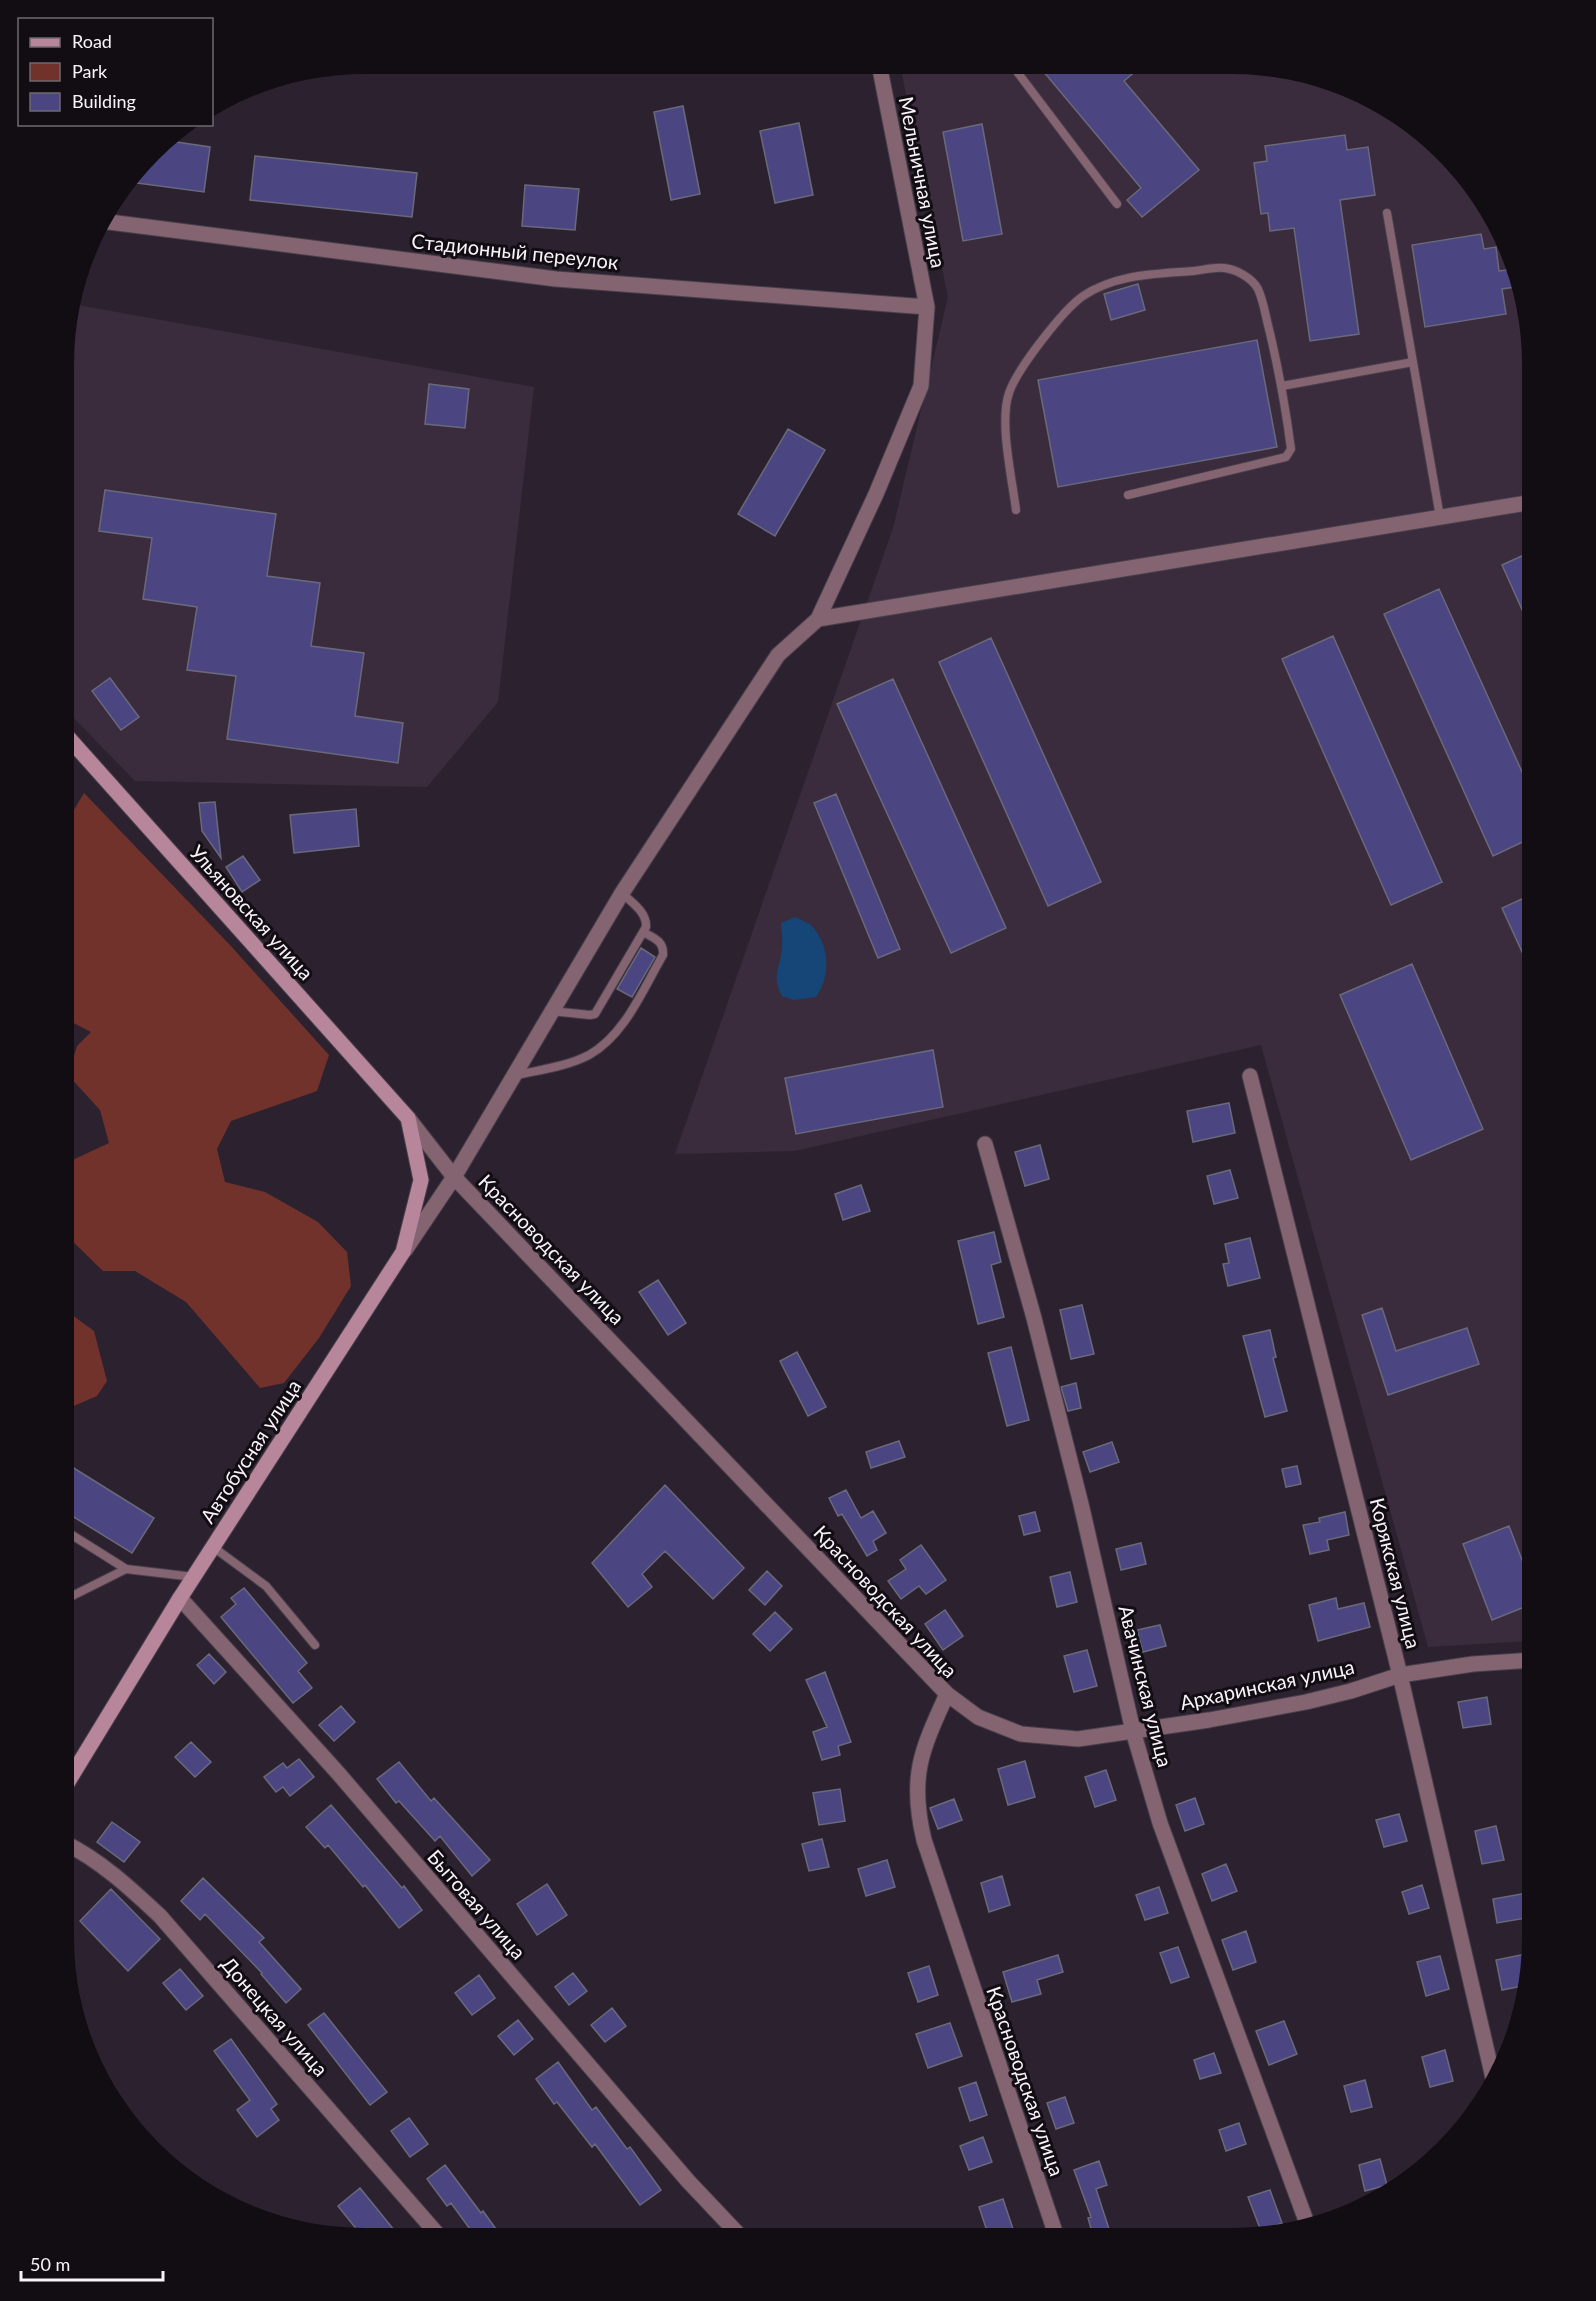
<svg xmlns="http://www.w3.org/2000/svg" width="1596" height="2301" font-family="Lato,sans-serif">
	<rect width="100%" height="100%" fill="#2c222f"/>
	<path fill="#3a2b3d" d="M900,65L1272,66L1347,86L1415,125L1471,180L1502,231L1523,286L1533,363L1532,1641L1428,1647L1261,1045L795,1151L675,1154L893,528L948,297Z
		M72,304L534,387L498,702L427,787L135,781L65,709L66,324Z"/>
	<path fill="#71322c" d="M84,793L230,945L329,1055L317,1091L231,1121L217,1149L225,1182L265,1192L318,1222L347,1252L351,1286L319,1338L284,1383L260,1388L186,1302L135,1271H103L64,1233V1164L109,1143L100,1110L68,1075L77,1046L91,1032L64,1018L65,825Z
		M64,1309L94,1331L107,1381L97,1396L69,1408L64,1407Z"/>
	<path fill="#164677" d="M795,917C800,920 808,922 812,926C830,946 831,976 816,997L794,1000L782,996C771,975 780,969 782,948C783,940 781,931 781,923Z"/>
	<path fill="#4b4682" stroke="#69697b" stroke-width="1.5" d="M1038,65H1143L1124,81L1199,170L1142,217L1127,200L1141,188Z
		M683,106L700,194L671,200L654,112Z
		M799,123L813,195L775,203L760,131Z
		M982,124L1002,234L963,241L943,132Z
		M1345,135L1347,150L1368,147L1375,195L1340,200L1359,334L1310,341L1294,228L1270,231L1268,213L1261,214L1254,163L1267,161L1265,146Z
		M163,140L210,147L204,192L129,182Z
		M255,156L417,173L412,217L250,200Z
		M525,185L579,189L575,230L522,226Z
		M1481,234L1484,249L1496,247L1499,271L1516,269L1523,286L1502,289L1506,314L1425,327L1412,245Z
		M1138,284L1145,310L1111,320L1104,294Z
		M1257,340L1277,447L1058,487L1038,380Z
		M429,384L469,389L465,428L425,424Z
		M788,429L825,450L775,536L738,514Z
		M105,490L276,514L267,576L320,583L311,646L364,653L355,716L403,723L398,763L227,739L236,676L187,670L197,607L143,599L152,538L99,531Z
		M1533,551V634L1502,565Z
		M1439,589L1533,796V837L1493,856L1384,614Z
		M1333,636L1442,882L1391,905L1282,659Z
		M991,638L1101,882L1048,906L939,662Z
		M110,678L139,717L121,730L92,691Z
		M893,679L1006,928L951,953L837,704Z
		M836,794L900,949L878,958L814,803Z
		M215,802L221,858L202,831L199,803Z
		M356,809L359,846L294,853L290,815Z
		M243,856L260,880L242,892L226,867Z
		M1533,894V976L1502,908Z
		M641,948L655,957L632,997L617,989Z
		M1412,964L1483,1129L1411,1160L1340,995Z
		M933,1050L943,1107L796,1134L785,1078Z
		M1229,1103L1235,1133L1193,1142L1187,1111Z
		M1040,1145L1049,1179L1025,1186L1015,1152Z
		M1230,1170L1238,1198L1214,1204L1207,1176Z
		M861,1185L870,1211L843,1220L835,1194Z
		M994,1232L1001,1262L991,1265L1004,1317L978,1324L958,1241Z
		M1250,1238L1260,1278L1228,1286L1223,1264L1229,1263L1225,1244Z
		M658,1280L686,1323L668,1335L639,1292Z
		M1082,1305L1094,1354L1071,1359L1060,1310Z
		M1382,1308L1396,1351L1467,1328L1479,1364L1388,1395L1362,1315Z
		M1270,1330L1276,1357L1273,1358L1287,1411L1265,1417L1243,1336Z
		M1011,1347L1029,1420L1007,1426L988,1353Z
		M797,1352L826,1407L808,1416L780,1361Z
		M1076,1383L1081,1408L1068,1411L1061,1387Z
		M899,1441L905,1457L871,1468L866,1452Z
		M1112,1442L1119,1462L1090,1472L1083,1452Z
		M64,1462L154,1518L132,1553L64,1511Z
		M1297,1466L1301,1484L1286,1487L1282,1469Z
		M665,1485L744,1568L713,1599L665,1551L642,1574L652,1587L628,1607L592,1563Z
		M846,1490L861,1518L873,1511L886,1533L873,1541L877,1550L867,1556L842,1514L838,1516L829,1498Z
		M1035,1512L1040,1531L1024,1535L1019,1516Z
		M1345,1512L1349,1535L1327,1540L1329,1550L1310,1554L1303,1525L1320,1522L1319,1518Z
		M1509,1526L1532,1586V1604L1492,1620L1463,1544Z
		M1141,1543L1146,1564L1121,1570L1116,1549Z
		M921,1545L946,1580L926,1594L919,1586L901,1599L888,1581L906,1569L900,1560Z
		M767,1571L782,1586L765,1605L749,1590Z
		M1070,1572L1077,1602L1057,1607L1050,1577Z
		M244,1588L307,1663L298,1671L312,1688L293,1703L221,1617L236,1604L231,1598Z
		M1336,1598L1338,1609L1364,1603L1370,1627L1318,1641L1309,1605Z
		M945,1610L963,1636L943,1650L925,1624Z
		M775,1612L792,1629L770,1651L753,1634Z
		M1160,1625L1166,1646L1143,1652L1137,1630Z
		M1087,1650L1097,1686L1074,1692L1064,1656Z
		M209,1654L226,1672L214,1684L197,1665Z
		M825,1672L851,1742L838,1746L840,1755L822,1760L813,1732L827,1727L806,1680Z
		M1487,1697L1491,1724L1463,1728L1458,1702Z
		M341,1706L355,1722L334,1741L319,1725Z
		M191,1742L211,1762L195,1777L175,1757Z
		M299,1759L314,1777L290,1796L283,1787L276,1792L264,1777L283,1763L287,1768Z
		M1025,1761L1035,1797L1008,1805L998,1769Z
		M399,1762L431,1801L434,1798L490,1860L472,1876L440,1836L435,1841L399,1801L396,1803L377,1779Z
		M1106,1770L1116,1800L1095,1807L1085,1777Z
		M840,1789L845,1821L819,1825L813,1793Z
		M1195,1798L1204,1824L1185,1831L1176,1805Z
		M954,1799L962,1820L938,1829L930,1808Z
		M331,1805L402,1888L404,1886L422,1910L399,1928L365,1885L363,1887L328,1845L325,1848L306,1827Z
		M1399,1814L1407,1841L1384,1847L1376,1820Z
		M112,1822L140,1842L124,1862L97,1842Z
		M1496,1826L1504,1860L1482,1864L1475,1831Z
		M822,1839L829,1867L809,1871L802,1844Z
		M887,1860L895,1887L866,1896L858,1869Z
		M1226,1864L1237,1891L1212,1901L1202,1874Z
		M1002,1876L1010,1905L989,1912L981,1883Z
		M203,1878L264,1938L259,1942L301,1989L286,2003L261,1974L262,1973L205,1914L200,1920L181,1901Z
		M547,1884L567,1915L537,1935L517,1904Z
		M1422,1885L1429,1908L1409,1914L1402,1892Z
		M1159,1887L1168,1913L1145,1920L1136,1895Z
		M111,1889L160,1939L128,1971L80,1921Z
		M1528,1893L1532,1917L1497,1923L1493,1899Z
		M1246,1931L1256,1962L1233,1970L1222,1940Z
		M1178,1947L1189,1977L1171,1983L1160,1953Z
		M1526,1954L1529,1973L1527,1985L1502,1990L1496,1960Z
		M1058,1955L1063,1972L1037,1980L1041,1994L1012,2002L1003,1972Z
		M1440,1956L1449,1989L1426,1996L1417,1962Z
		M929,1966L938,1995L918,2002L908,1973Z
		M180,1969L203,1996L186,2010L163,1983Z
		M573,1973L587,1991L569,2005L555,1987Z
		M479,1975L495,1998L472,2015L455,1993Z
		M612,2008L626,2026L605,2042L591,2025Z
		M324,2013L387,2092L370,2105L308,2025Z
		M518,2020L533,2039L514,2055L498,2036Z
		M1284,2021L1297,2054L1269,2065L1256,2031Z
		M950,2023L962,2056L928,2068L916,2034Z
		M231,2039L277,2104L271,2109L279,2120L257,2137L237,2110L250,2100L214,2051Z
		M1445,2050L1453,2081L1430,2087L1422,2057Z
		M1214,2053L1221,2073L1200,2079L1194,2060Z
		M558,2062L592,2110L596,2107L627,2149L630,2147L661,2190L640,2205L595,2144L592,2147L557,2102L554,2104L536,2079Z
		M1365,2080L1372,2107L1351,2112L1344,2086Z
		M976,2082L987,2115L970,2121L959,2088Z
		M1065,2097L1074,2123L1056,2129L1047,2103Z
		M409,2118L428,2144L410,2157L391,2131Z
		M1239,2123L1246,2144L1226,2151L1219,2130Z
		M983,2137L992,2162L969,2170L960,2146Z
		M1380,2159L1387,2185L1365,2191L1359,2165Z
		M1099,2161L1107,2185L1096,2189L1111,2235L1103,2238H1098L1096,2231L1092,2232L1088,2218L1091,2217L1074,2170Z
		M445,2165L481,2213L483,2211L501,2236H475L451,2203L447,2206L427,2179Z
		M360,2188L399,2236H362L338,2206Z
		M1270,2190L1282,2223L1261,2231L1248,2197Z
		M1003,2199L1013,2229L989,2237L979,2207Z"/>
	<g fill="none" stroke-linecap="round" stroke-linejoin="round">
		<defs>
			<path id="lane" d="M1012,65L1117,204
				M1387,213L1440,517
				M1282,386L1413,362
				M1016,510C1012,478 999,422 1009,393C1017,369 1063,310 1083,296C1116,274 1155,274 1193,271C1203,270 1214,267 1224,268C1236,269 1252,278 1258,289C1264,302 1266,319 1270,333C1279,372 1286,410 1291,449L1286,457L1128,495
				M551,1011L590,1015L595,1014L646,927C647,912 632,903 622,893
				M513,1076C538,1070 566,1067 589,1055C625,1035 643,989 663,955C664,941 654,938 643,932
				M64,1530L126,1569
				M213,1547L266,1586L315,1645
				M64,1600L126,1569L194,1577"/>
			<path id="street" d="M101,221L556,279L927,307
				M818,619L876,494L921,386L927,307L879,64
				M1250,1076L1400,1675L1494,2082
				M408,1118L454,1177L947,1694C921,1751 909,1777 924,1840L1057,2238
				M985,1144L1034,1318L1081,1504L1133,1731L1160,1823L1308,2226
				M405,1250L454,1177L622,893L778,655L818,619L1533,502
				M180,1598L338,1773L688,2181L741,2237
				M947,1694L978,1717L1021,1734L1078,1739L1209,1720L1306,1702L1351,1691L1400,1675L1473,1664L1532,1660
				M63,1842C100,1860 130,1888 160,1916L439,2236"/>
			<path id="secondary" d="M63,1790L180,1598L403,1252L421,1180L408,1118L65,734"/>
		</defs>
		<use href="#lane" stroke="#493f4c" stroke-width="10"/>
		<use href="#street" stroke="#493f4c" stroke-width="17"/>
		<use href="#secondary" stroke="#493f4c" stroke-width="17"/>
		<use href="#lane" stroke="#836470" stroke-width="8"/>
		<use href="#street" stroke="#836470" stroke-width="15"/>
		<use href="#secondary" stroke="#b8869a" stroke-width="15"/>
	</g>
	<g text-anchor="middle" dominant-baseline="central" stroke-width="6" stroke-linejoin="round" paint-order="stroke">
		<g font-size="20" fill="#f9f2fb" stroke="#120d13">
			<text transform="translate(923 182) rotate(79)">Мельничная улица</text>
			<text transform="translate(515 251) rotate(6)">Стадионный переулок</text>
			<text transform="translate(252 912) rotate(48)">Ульяновская улица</text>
			<text transform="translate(552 1249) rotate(46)">Красноводская улица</text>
			<text transform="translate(250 1451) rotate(-57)">Автобусная улица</text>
			<text transform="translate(1396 1573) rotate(76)">Корякская улица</text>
			<text transform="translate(886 1601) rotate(47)">Красноводская улица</text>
			<text transform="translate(1267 1684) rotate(-12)">Архаринская улица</text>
			<text transform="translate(1146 1686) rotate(76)">Авачинская улица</text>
			<text transform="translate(477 1904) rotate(49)">Бытовая улица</text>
			<text transform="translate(275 2016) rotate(49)">Донецкая улица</text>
			<text transform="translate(1026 2081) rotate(71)">Красноводская улица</text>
		</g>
	</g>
	<path d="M0 0H1596V2301H0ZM364 74H1232A290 290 0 0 1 1522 364V1938A290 290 0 0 1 1232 2228H364A290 290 0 0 1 74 1938V364A290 290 0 0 1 364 74Z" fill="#120d13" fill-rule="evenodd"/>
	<rect x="18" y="18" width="195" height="108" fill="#120d13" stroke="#6e6970" stroke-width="1.5"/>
	<rect x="30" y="38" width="30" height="9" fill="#b8869a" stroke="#6e6970" stroke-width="1.5"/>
	<text x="72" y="48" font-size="18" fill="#f9f2fb">Road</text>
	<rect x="30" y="63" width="30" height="18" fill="#71322c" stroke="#6e6970" stroke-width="1.5"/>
	<text x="72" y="78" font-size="18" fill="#f9f2fb">Park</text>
	<rect x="30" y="93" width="30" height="18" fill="#4b4682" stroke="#6e6970" stroke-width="1.5"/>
	<text x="72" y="108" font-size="18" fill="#f9f2fb">Building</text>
	<path d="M21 2271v9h142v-9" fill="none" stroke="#f9f2fb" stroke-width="3"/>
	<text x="30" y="2271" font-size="18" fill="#f9f2fb" stroke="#120d13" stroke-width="4.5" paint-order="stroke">50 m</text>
</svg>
